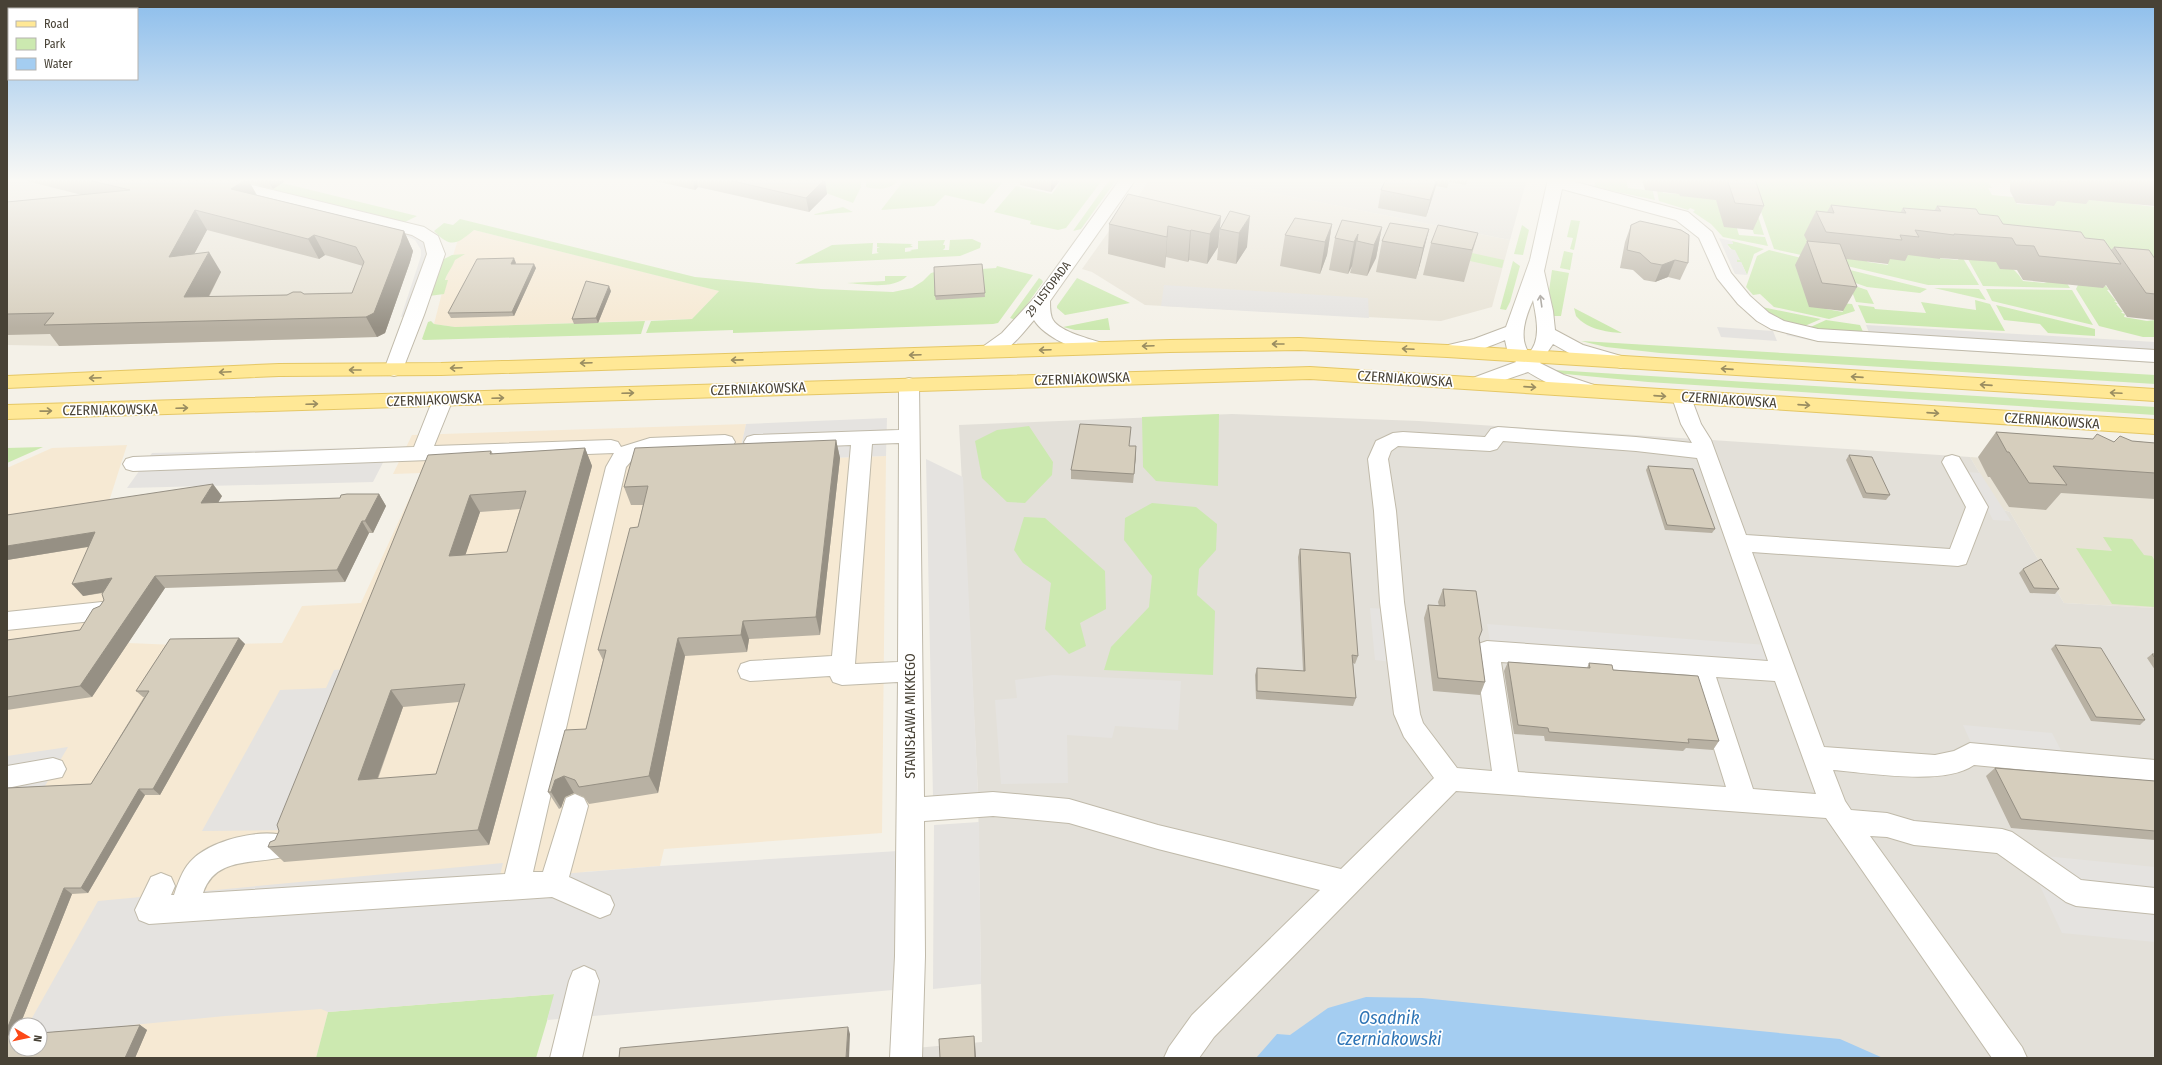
<svg xmlns="http://www.w3.org/2000/svg" width="2162" height="1065" font-family="'Fira Sans Condensed',sans-serif">
	<rect width="100%" height="100%" fill="#f4f1e8"/>
	<path fill="#e8e3d6" d="M7,179H131L413,251L385,333L377,337L59,346L7,345Z
		M1150,179H1201L1510,240L1492,307L1441,321L1145,305L1092,272L1082,269L1114,224L1127,213Z
		M1970,457L2155,469V608L2064,603L2010,512L2001,509Z"/>
	<path fill="#f6e9d3" fill-rule="evenodd" d="M462,227L599,261L719,291L692,319L455,327L434,324L445,281Z
		M746,424L738,461L886,456L882,833L664,849L660,866L583,872L555,994L328,1012L316,1058H7V468L52,448L127,445L105,514L222,496L128,643L176,645L282,643L302,606L361,603L421,473L393,474L412,435ZM16,1025H40V1049H16Z"/>
	<path fill="#e3e0d9" d="M1201,179H1527L1510,240Z
		M1232,414L1419,421L1970,457L2001,509L2010,512L2064,603L2155,608V1058H893V1050L982,1042L978,793L959,425Z"/>
	<path fill="#cce9b0" d="M230,179H266L417,216L405,222Z
		M789,179H861V187L853,203Z
		M866,179H900C890,190 880,190 866,187Z
		M905,179H983L1002,183L984,204L945,195L934,206L881,210Z
		M1063,179H1103L1066,228L1058,230L1030,224L1031,221L994,212L1016,186L1052,194Z
		M1110,179H1117L1081,229L1073,231Z
		M1596,179H1626L1628,188L1646,190L1651,184L1655,200L1594,187Z
		M1702,179H1986L1992,188H1988L1992,195L2013,197L2017,204L2053,206L2045,193H2078L2118,202L2155,207V298L2009,253L1862,245L1838,263L1774,249L1757,200H1753L1764,235L1754,234L1739,188Z
		M1656,186L1661,187L1663,193L1727,197L1739,235L1765,237L1768,246L1723,237L1711,224L1693,212L1695,210L1690,208L1688,210L1659,201Z
		M843,207L853,212L814,215L815,214Z
		M460,219L695,277L821,289L893,292L912,288L923,281L931,273L935,272L996,268L997,266L1033,275L998,323L993,324L733,333V330L646,333L651,321L692,319L719,291L474,230C457,244 451,249 434,231L444,223L453,225Z
		M1571,220L1580,221L1574,250L1570,249L1573,238L1567,237Z
		M1522,225L1529,230L1523,255L1514,254Z
		M972,239L981,243L980,248L960,256L795,264L832,245L873,243L872,254L879,253L877,252V248H880L877,247V243L913,244L910,245L913,247L905,248V252L912,251L910,250L918,249V241L945,240L943,245H945V248L943,250H949L950,240Z
		M1732,241L1764,249L1754,254L1747,275L1741,262H1737L1736,259L1740,260L1727,244H1733Z
		M1844,244L1868,262L1888,265L1886,259L1899,249L1939,258L1958,260L1961,255L1979,285H1928L1847,266Z
		M1769,250L1838,267L1826,309L1843,312L1840,303L1852,304L1855,311L1829,319L1774,307L1760,294L1753,295L1746,287L1757,256Z
		M1963,250C1985,255 2011,260 2023,281L2044,283L2063,277L2070,288L1983,286Z
		M1564,251L1573,253L1570,270L1560,268Z
		M1472,253L1504,260L1502,268L1470,261Z
		M465,254L455,260C452,268 447,273 445,280H448L444,294L429,296L442,260L452,255Z
		M1513,261L1520,266L1510,302L1506,310L1500,309Z
		M1846,269L1927,289L1920,293L1867,287L1847,280Z
		M1552,270L1569,273L1561,316H1552L1549,291Z
		M885,276H907C894,290 864,284 847,283L885,281Z
		M1039,278L1042,280L1043,282L1016,320L1010,318Z
		M1077,278L1130,303L1065,315L1057,308V306Z
		M2079,283L2106,286L2109,290H2107L2116,301H2114L2118,304H2116L2123,312H2121L2122,313L2125,314L2124,317L2147,321L2155,320V337H2143L2099,326L2076,289Z
		M1849,284L1867,290L1874,304L1856,302Z
		M1934,288L1979,289L1986,300Z
		M1986,289L2072,290L2093,325L1992,301Z
		M1975,300L1990,304L2005,331L1866,323L1858,305L1874,307L1875,309L1926,313L1921,302L1976,310Z
		M1996,305L2095,329V336L2048,333L2040,324L2004,320Z
		M1762,307L1821,319L1800,328L1773,317Z
		M1574,308L1622,333C1605,332 1587,329 1576,316Z
		M1108,318L1110,330H1075L1063,327Z
		M1826,320L1860,325L1864,334L1806,329Z
		M431,321L434,324L455,327L645,321L641,334L424,340L422,339L428,322Z
		M1581,341L2155,375V384L1660,353L1606,347Z
		M1553,370L2155,407V415L1648,382L1555,373Z
		M1219,414L1218,486L1156,481L1143,467L1142,417Z
		M1029,426L1053,462L1052,475L1025,503L1007,502L982,478L975,441L997,430Z
		M43,447L7,463V448Z
		M1152,503L1196,507L1217,524L1216,550L1199,569L1197,595L1215,611L1213,675L1104,670L1111,647L1149,607L1152,576L1124,540L1125,518Z
		M1024,517L1045,518L1105,571L1106,609L1080,623L1086,646L1069,654L1045,629L1051,583L1023,563L1014,550Z
		M2103,537L2132,539L2144,555L2152,556L2155,561V607L2112,604L2076,548L2112,551Z
		M555,994L536,1058H316L328,1012Z"/>
	<path fill="#e5e3e0" d="M386,227L408,232L425,242L427,251L406,316L401,317L421,256V250L415,240Z
		M1719,238L1732,241L1733,244H1727L1730,249L1735,250L1740,260L1737,259V262H1741L1747,275L1735,274Z
		M1164,285L1368,298L1369,318L1161,306Z
		M1866,325L2155,342V352L1870,335Z
		M1717,327L1773,331L1777,341L1721,337Z
		M1788,333L2155,359V363L1850,344L1809,340L1786,335Z
		M887,418L886,456L738,461L746,424Z
		M391,447L373,482L127,488L152,453Z
		M926,459L963,477L978,793L933,797Z
		M1968,472L1980,473L2011,521L1993,520Z
		M1370,608L1387,609L1392,662L1375,660Z
		M1487,624L1767,645L1779,680L1493,658Z
		M361,668L297,830L202,831L280,690L326,688L334,670Z
		M1053,675L1181,681L1178,730L1115,726L1112,738L1067,735L1068,783L1001,784L995,700L1017,698L1015,680Z
		M1963,725L2052,733L2064,756L1973,747Z
		M68,747L42,791L7,796V756Z
		M979,822L981,984L933,989L934,825Z
		M898,851L893,990L547,1020L554,994L328,1012L321,1009L225,1016L40,1034V1025H28L98,901L503,863L499,879L660,866Z
		M2025,854L2155,867V942L2062,933Z"/>
	<path fill="#a4cdf1" d="M1366,997L1422,998L1840,1039L1883,1058H1256L1277,1034L1290,1035L1328,1008Z"/>
	<g fill="none" stroke-linecap="round" stroke-linejoin="round">
		<defs>
			<path id="minor" d="M200,179H227L424,227L438,236L445,254L424,315L401,374L394,376L387,374L384,370L427,254L424,242L412,235L202,182Z
				M1120,179H1136L1050,301C1050,307 1050,315 1053,320C1060,332 1091,339 1105,344L1107,348L1105,352C1085,357 1044,337 1034,320C1022,334 1002,362 981,356L979,352L981,348L1002,333L1035,297Z
				M1548,179H1564L1688,212L1712,232L1731,273L1750,296L1769,313L1784,321L1818,329L2155,350V362L1818,341L1771,329L1757,321L1738,304L1717,278L1699,238L1676,220L1562,189L1544,271L1553,311L1555,330L1583,345L1628,358L1631,362L1628,366L1621,368L1569,353L1553,344L1540,363L1564,375L1600,387L1603,391L1600,395C1581,401 1544,382 1528,372L1484,387L1477,389L1470,387L1467,383L1470,379L1516,362L1507,349L1505,340C1488,347 1458,360 1440,355L1438,351L1440,347L1474,339L1506,327L1530,260ZM1533,300C1536,316 1542,339 1529,353C1518,337 1526,316 1533,300Z
				M909,378L916,380L919,384L924,797L993,792L1069,799L1158,825L1341,869L1434,778L1404,737L1394,714L1380,602L1374,511L1368,459L1376,441L1393,433L1403,432L1485,437L1491,429L1498,427L1636,437L1692,443L1681,424L1672,397L1675,392L1682,391L1689,392L1701,424L1711,440L1746,535L1950,549L1966,507L1942,462L1945,457L1952,455L1959,457L1988,507L1966,564L1958,566L1752,552L1824,747L1935,755L1954,751L1970,743L2155,760V782L1974,765C1945,786 1869,773 1833,770L1845,801L1851,810L1887,813L1914,821L2002,829L2012,832L2081,880L2155,888V914L2076,906L2066,902L1997,853L1914,845L1887,837L1870,836L2022,1047L2027,1058H1992L1826,818L1456,791L1214,1037L1199,1058H1164L1169,1047L1192,1015L1320,890L1158,849L1069,823L993,816L924,821L925,956L922,1058H890L895,956L898,682L842,685L833,682L830,676L750,681L741,678L738,671L741,664L750,661L832,656L851,445L754,449L747,447L744,442L747,437L754,435L899,430V384L902,380ZM1503,441L1636,451L1697,458L1768,661L1487,641L1478,644L1475,651L1492,771L1457,768L1423,723L1420,714L1404,602L1396,511L1388,459L1391,451L1398,446L1490,451L1497,449ZM899,443L898,662L855,664L872,444ZM1501,662L1691,675L1726,787L1518,772ZM1716,677L1775,681L1816,794L1753,789Z
				M443,393L450,394L453,399L434,446L611,440L618,442L621,447L650,438L725,435L732,437L735,442L732,447L725,449L644,453L633,459L626,467L533,872H543L566,798L575,794L584,798L588,806L569,877L610,896L614,905L610,914L600,918L552,897L149,924L139,920L135,910L151,877L161,873L171,877L175,886L171,895H174C178,883 182,871 190,862C209,840 263,827 289,837L293,846L289,855C259,866 216,854 203,893L505,874L606,467L614,453L133,471L126,469L123,464L126,459L133,457L414,447L433,399L436,394Z
				M102,602L110,605L114,611L110,617L102,620L7,630V612Z
				M53,758L62,761L66,769L62,777L7,788V766Z
				M584,966L595,971L599,981L582,1058H550L569,981L573,971Z"/>
			<path id="major" d="M1299,338L1447,345L2155,389V401L1447,357L1299,350L1170,352L441,375L279,376L7,388V376L279,364L441,363L1170,340Z
				M1310,367L2155,420V434L1310,379L7,419V405Z"/>
		</defs>
		<use href="#minor" stroke="#c0baaa" stroke-width="2"/>
		<use href="#major" stroke="#e5c765" stroke-width="2"/>
		<use href="#minor" fill="#fff" fill-rule="evenodd"/>
		<use href="#major" fill="#ffe896" fill-rule="evenodd"/>
	</g>
	<path fill="#b8b1a3" fill-rule="evenodd" d="M19,179H288L273,189L250,183L257,195L404,231L413,251L410,262L385,333L377,337L59,346L50,334L7,335V202L82,195ZM207,230L319,259L325,255L363,266L352,293L209,297L221,272L194,254Z
		M646,179H822L827,194L809,212L698,187L695,190Z
		M1020,179H1061L1051,192L1020,185Z
		M1386,179H1468L1466,185L1449,182L1447,188L1436,186L1426,217L1378,208L1381,190Z
		M1642,179H1755L1764,206L1753,230L1724,227L1716,200L1680,196L1679,194L1645,190Z
		M2010,179H2155V206L2089,200L2086,204L2057,201L2054,206L2016,203L2010,191Z
		M1831,205L1900,213L1903,208L1934,211L1937,206L1979,214L2003,224L2085,238L2111,250L2114,247L2155,259V320L2127,317L2106,285L2103,288L2023,280L2017,270L2000,269L1996,262L1940,258V259L1908,255L1905,261L1890,259L1888,264L1846,259L1857,287L1843,311L1809,307L1795,265L1807,241L1804,235L1816,211L1827,212Z
		M1230,211L1247,247L1236,264L1217,260L1220,229Z
		M1221,216L1218,247L1207,264L1189,260L1188,262L1166,257L1165,268L1108,254L1109,224Z
		M1332,224L1327,255L1320,274L1280,266L1285,235Z
		M1631,225L1688,263L1680,280L1668,277L1655,282L1644,280L1633,270L1620,268L1625,242Z
		M1382,227L1376,258L1367,276L1350,273L1352,266L1348,274L1329,270L1335,238Z
		M1429,229L1416,279L1376,272L1382,241Z
		M1478,233L1464,282L1423,275L1431,243Z
		M516,263L515,264L536,268L514,316L451,318L448,313Z
		M982,264L985,297L936,300L935,296Z
		M611,291L598,323L574,324L572,319Z
		M1996,432L2114,442L2132,441L2155,443V499L2061,493L2046,510L2009,507L1990,477H1988L1978,457Z
		M836,440L840,458L820,635L749,639L747,652L685,656L658,793L589,804L584,797L574,793L565,797L561,808L559,809L548,792L586,729L603,660L598,650L638,527L643,505H631L624,487Z
		M1129,446L1136,455L1133,483L1071,479V470Z
		M585,448L592,466L489,845L284,862L268,847L275,840L491,451L493,454ZM520,509L507,552L465,555L480,512ZM459,702L436,774L378,779L403,707Z
		M1849,455L1890,495L1886,500L1863,498L1846,460Z
		M1648,466L1715,529L1712,533L1665,530L1646,470Z
		M379,494L386,506L373,533H369L345,582L165,588L92,697L7,710V640L80,630L100,606L104,600L103,593L83,596L88,547L7,560V515L222,496L218,502L340,498Z
		M1300,549L1358,656L1355,664L1353,663L1356,698L1353,706L1256,699L1255,675L1257,668L1303,671L1298,557Z
		M2023,569L2059,589L2055,594L2030,593L2019,573Z
		M1443,589L1479,639L1485,682L1480,695L1433,691L1424,618L1428,605L1439,606L1438,602Z
		M239,638L245,644L160,795H145L88,893L72,894L20,1025H16V1049H40V1033L140,1025L147,1030L135,1058H7V788L91,784L144,697H143L136,691L170,639Z
		M2055,645L2145,720L2140,725L2091,721L2051,649Z
		M2152,654H2155V670L2147,658Z
		M1508,662L1587,668L1589,663L1613,670L1719,741L1713,750L1686,748L1683,751L1545,741L1544,736L1514,734L1504,671Z
		M1995,768L2155,781V840L2011,828L1986,776Z"/>
	<path fill="#969084" d="M247,179H248L258,198L231,189Z
		M267,179H288L273,189Z
		M692,179H696L698,187L695,190Z
		M825,179L827,194L809,212L806,198Z
		M1051,179H1061L1051,192Z
		M1437,179H1438L1436,186L1426,217L1430,200Z
		M195,210L207,230L182,277L169,257Z
		M1221,216L1218,247L1207,264L1210,234Z
		M1250,216L1247,247L1236,264L1239,233Z
		M1332,224L1327,255L1320,274L1325,242Z
		M1168,226L1166,257L1165,268L1167,237Z
		M1382,227L1376,258L1367,276L1374,245Z
		M1429,229L1421,261L1416,279L1423,248Z
		M1191,230L1189,260L1188,262L1190,231Z
		M404,231L413,251L410,262L385,333L377,337L366,317Z
		M1358,234L1352,266L1348,274L1354,242Z
		M314,235L325,255L319,259L308,239Z
		M209,252L221,272L198,317L184,297Z
		M514,258L516,263L513,269L511,264Z
		M1675,260L1668,277L1655,282L1662,265Z
		M534,264L536,268L514,316L512,312Z
		M609,286L611,291L598,323L596,318Z
		M836,440L840,458L820,635L816,617Z
		M1136,446V455L1133,483L1134,474Z
		M585,448L592,466L489,845L478,830Z
		M213,484L222,496L211,515L201,503Z
		M379,494L386,506L373,533L365,521Z
		M470,495L480,512L459,574L449,556Z
		M362,521L369,533L345,582L337,570Z
		M95,532L105,544L7,560V546Z
		M155,576L165,588L92,697L80,686Z
		M112,578L122,589L83,596L72,584Z
		M743,621L749,639L747,652L741,635Z
		M239,638L245,644L160,795L153,789Z
		M678,638L685,656L658,793L649,776Z
		M391,690L403,707L371,796L358,780Z
		M564,776L574,793L565,797L561,808L551,792L555,780Z
		M139,789L145,795L88,893L81,888Z
		M64,888L72,894L20,1025H16V1034L13,1040L7,1037V1029Z
		M140,1025L147,1030L135,1058H125Z
		M848,1027L850,1034L849,1058H846Z
		M974,1036L975,1043L976,1058H975Z"/>
	<path fill="#d6cebd" stroke="#969084" fill-rule="evenodd" d="M84,179H247L231,189L404,231L401,243L374,313L366,317L44,325L54,313L7,314V202L130,190ZM195,210L308,239L314,235L356,247L364,262L352,293L304,294L301,292H293L287,295L184,297L209,252L169,257Z
		M724,179H825L806,198Z
		M1386,179H1437L1430,200L1381,190Z
		M1727,179H1755L1764,206L1735,203Z
		M2032,179H2067L2070,182Z
		M2087,179H2101L2102,180Z
		M2133,179H2155V181Z
		M1128,194L1221,216L1210,234L1191,230L1190,231L1168,226L1167,237L1109,224Z
		M1831,205L1906,213L1903,208L1941,211L1937,206L1976,209L1979,214L1998,216L2003,224L2081,232L2085,238L2104,240L2121,264L2039,256L2034,246L2016,245L2012,238L1954,234V235L1915,230L1919,237L1900,235L1902,240L1826,232L1816,211L1834,213Z
		M1230,211L1250,216L1239,233L1220,229Z
		M1295,218L1332,224L1325,242L1285,235Z
		M1342,220L1382,227L1374,245L1357,241L1358,234L1354,242L1335,238Z
		M1640,221L1681,230L1689,235L1688,263L1675,260L1662,265L1651,263L1640,253L1627,250L1631,225Z
		M1390,223L1429,229L1423,248L1382,241Z
		M1438,225L1478,233L1472,250L1431,243Z
		M1807,241L1840,244L1857,287L1822,283Z
		M2114,247L2149,250L2155,259V294L2146,293Z
		M514,258L511,264H534L512,312L448,313L477,259Z
		M982,264L985,293L935,296L934,267Z
		M586,281L609,286L596,318L572,319Z
		M1080,424L1131,427L1129,446H1136L1134,474L1071,470Z
		M1996,432L2093,439L2097,434L2114,442L2120,436L2132,441L2155,443V473L2053,466L2067,485L2029,483L2009,452H2007Z
		M836,440L816,617L743,621L741,635L678,638L649,776L579,787L575,780L564,776L555,780L551,792H548L565,730L586,729L606,650H598L630,528L638,527L648,486L624,487L635,448Z
		M585,448L478,830L268,847L270,842L275,840L279,831L277,825L428,455L491,451L490,454ZM526,491L507,552L449,556L470,495ZM465,684L436,774L358,780L391,690Z
		M1849,455L1872,457L1890,495L1866,493Z
		M1648,466L1693,469L1715,529L1667,525Z
		M213,484L201,503L340,498L341,495L347,494H379L365,521H362L337,570L155,576L80,686L7,697V640L80,630L93,609L100,606L104,600L102,594L112,578L72,584L95,532L7,546V515Z
		M1300,549L1350,553L1358,656L1352,655L1356,698L1257,691V668L1305,671Z
		M2041,559L2059,589L2034,588L2023,569Z
		M1443,589L1476,591L1482,630L1479,638L1485,682L1438,678L1428,605L1445,606Z
		M239,638L153,789H139L81,888H64L7,1029V788L91,784L149,691H136L170,639Z
		M2055,645L2101,648L2145,720L2096,717Z
		M2152,654H2155V658Z
		M1508,662L1590,668L1589,663L1612,665L1613,670L1698,676L1719,741L1688,739L1689,743L1549,732L1548,728L1518,725Z
		M1995,768L2155,781V831L2021,819Z
		M140,1025L125,1058H7V1035H16V1049H40V1033Z
		M848,1027L846,1058H619L620,1048Z
		M974,1036L975,1058H940L939,1039Z"/>
	<defs><path id="oneway-shaft" d="M-6 0H5M1.5-3L5.5 0L1.5 3" fill="none" stroke-width="1.6" stroke-linecap="round" stroke-linejoin="round"/></defs>
	<use stroke="#a4a09a" href="#oneway-shaft" transform="translate(1541 301) rotate(-98)"/>
	<g stroke="#9a8d61">
		<use href="#oneway-shaft" transform="translate(1278 344) rotate(-180)"/>
		<use href="#oneway-shaft" transform="translate(1148 346) rotate(178)"/>
		<use href="#oneway-shaft" transform="translate(1408 349) rotate(-177)"/>
		<use href="#oneway-shaft" transform="translate(1045 350) rotate(178)"/>
		<use href="#oneway-shaft" transform="translate(915 355) rotate(178)"/>
		<use href="#oneway-shaft" transform="translate(737 360) rotate(179)"/>
		<use href="#oneway-shaft" transform="translate(586 363) rotate(178)"/>
		<use href="#oneway-shaft" transform="translate(456 368) rotate(178)"/>
		<use href="#oneway-shaft" transform="translate(1727 369) rotate(-176)"/>
		<use href="#oneway-shaft" transform="translate(355 370) rotate(180)"/>
		<use href="#oneway-shaft" transform="translate(225 372) rotate(177)"/>
		<use href="#oneway-shaft" transform="translate(1857 377) rotate(-176)"/>
		<use href="#oneway-shaft" transform="translate(95 378) rotate(178)"/>
		<use href="#oneway-shaft" transform="translate(1986 385) rotate(-176)"/>
		<use href="#oneway-shaft" transform="translate(1530 387) rotate(4)"/>
		<use href="#oneway-shaft" transform="translate(628 393) rotate(-2)"/>
		<use href="#oneway-shaft" transform="translate(2116 393) rotate(-177)"/>
		<use href="#oneway-shaft" transform="translate(1660 396) rotate(4)"/>
		<use href="#oneway-shaft" transform="translate(498 398) rotate(-2)"/>
		<use href="#oneway-shaft" transform="translate(312 404) rotate(-2)"/>
		<use href="#oneway-shaft" transform="translate(1804 405) rotate(4)"/>
		<use href="#oneway-shaft" transform="translate(182 408) rotate(-2)"/>
		<use href="#oneway-shaft" transform="translate(46 411) rotate(-1)"/>
		<use href="#oneway-shaft" transform="translate(1933 413) rotate(4)"/>
	</g>
	<linearGradient id="sky" x2="0" y2="1"><stop stop-color="#8dbeec"/><stop offset="0.55" stop-color="#faf9f5"/><stop offset="1" stop-color="#faf9f5" stop-opacity="0"/></linearGradient>
	<rect width="2162" height="328" fill="url(#sky)"/>
	<g text-anchor="middle" dominant-baseline="central" stroke-width="3.5" stroke-linejoin="round" paint-order="stroke">
		<g font-size="12" fill="#484236" stroke="#fff">
			<text transform="translate(1048 289) rotate(-53)">29 LISTOPADA</text>
		</g>
		<g font-size="14" fill="#484236" stroke="#fff">
			<text transform="translate(1082 379) rotate(-2)">CZERNIAKOWSKA</text>
			<text transform="translate(1405 379) rotate(4)">CZERNIAKOWSKA</text>
			<text transform="translate(758 389) rotate(-2)">CZERNIAKOWSKA</text>
			<text transform="translate(434 400) rotate(-2)">CZERNIAKOWSKA</text>
			<text transform="translate(1729 400) rotate(4)">CZERNIAKOWSKA</text>
			<text transform="translate(110 410) rotate(-1)">CZERNIAKOWSKA</text>
			<text transform="translate(2052 421) rotate(4)">CZERNIAKOWSKA</text>
			<text transform="translate(910 716) rotate(-90)">STANISŁAWA MIKKEGO</text>
		</g>
		<g font-size="18" font-style="italic" fill="#2e74b5" stroke="#fff">
			<text x="1389" y="1018">Osadnik<tspan x="1389" dy="21">Czerniakowski</tspan></text>
		</g>
	</g>
	<rect width="2162" height="1065" fill="none" stroke="#484236" stroke-width="16"/>
	<rect x="8" y="8" width="130" height="72" fill="#ffffff" stroke="#b6b3af"/>
	<rect x="16" y="21" width="20" height="6" fill="#ffe896" stroke="#b6b3af"/>
	<text x="44" y="28" font-size="12" fill="#484236">Road</text>
	<rect x="16" y="38" width="20" height="12" fill="#cce9b0" stroke="#b6b3af"/>
	<text x="44" y="48" font-size="12" fill="#484236">Park</text>
	<rect x="16" y="58" width="20" height="12" fill="#a4cdf1" stroke="#b6b3af"/>
	<text x="44" y="68" font-size="12" fill="#484236">Water</text>
	<g transform="translate(28 1037) rotate(99)"><circle r="19" fill="#ffffff" stroke="#b6b3af"/>
	<path d="M0-3L7 15L0 10L-7 15Z" fill="#fc4817"/>
	<text y="-6" font-size="11" font-weight="bold" text-anchor="middle" fill="#484236">N</text>
	</g>
</svg>
